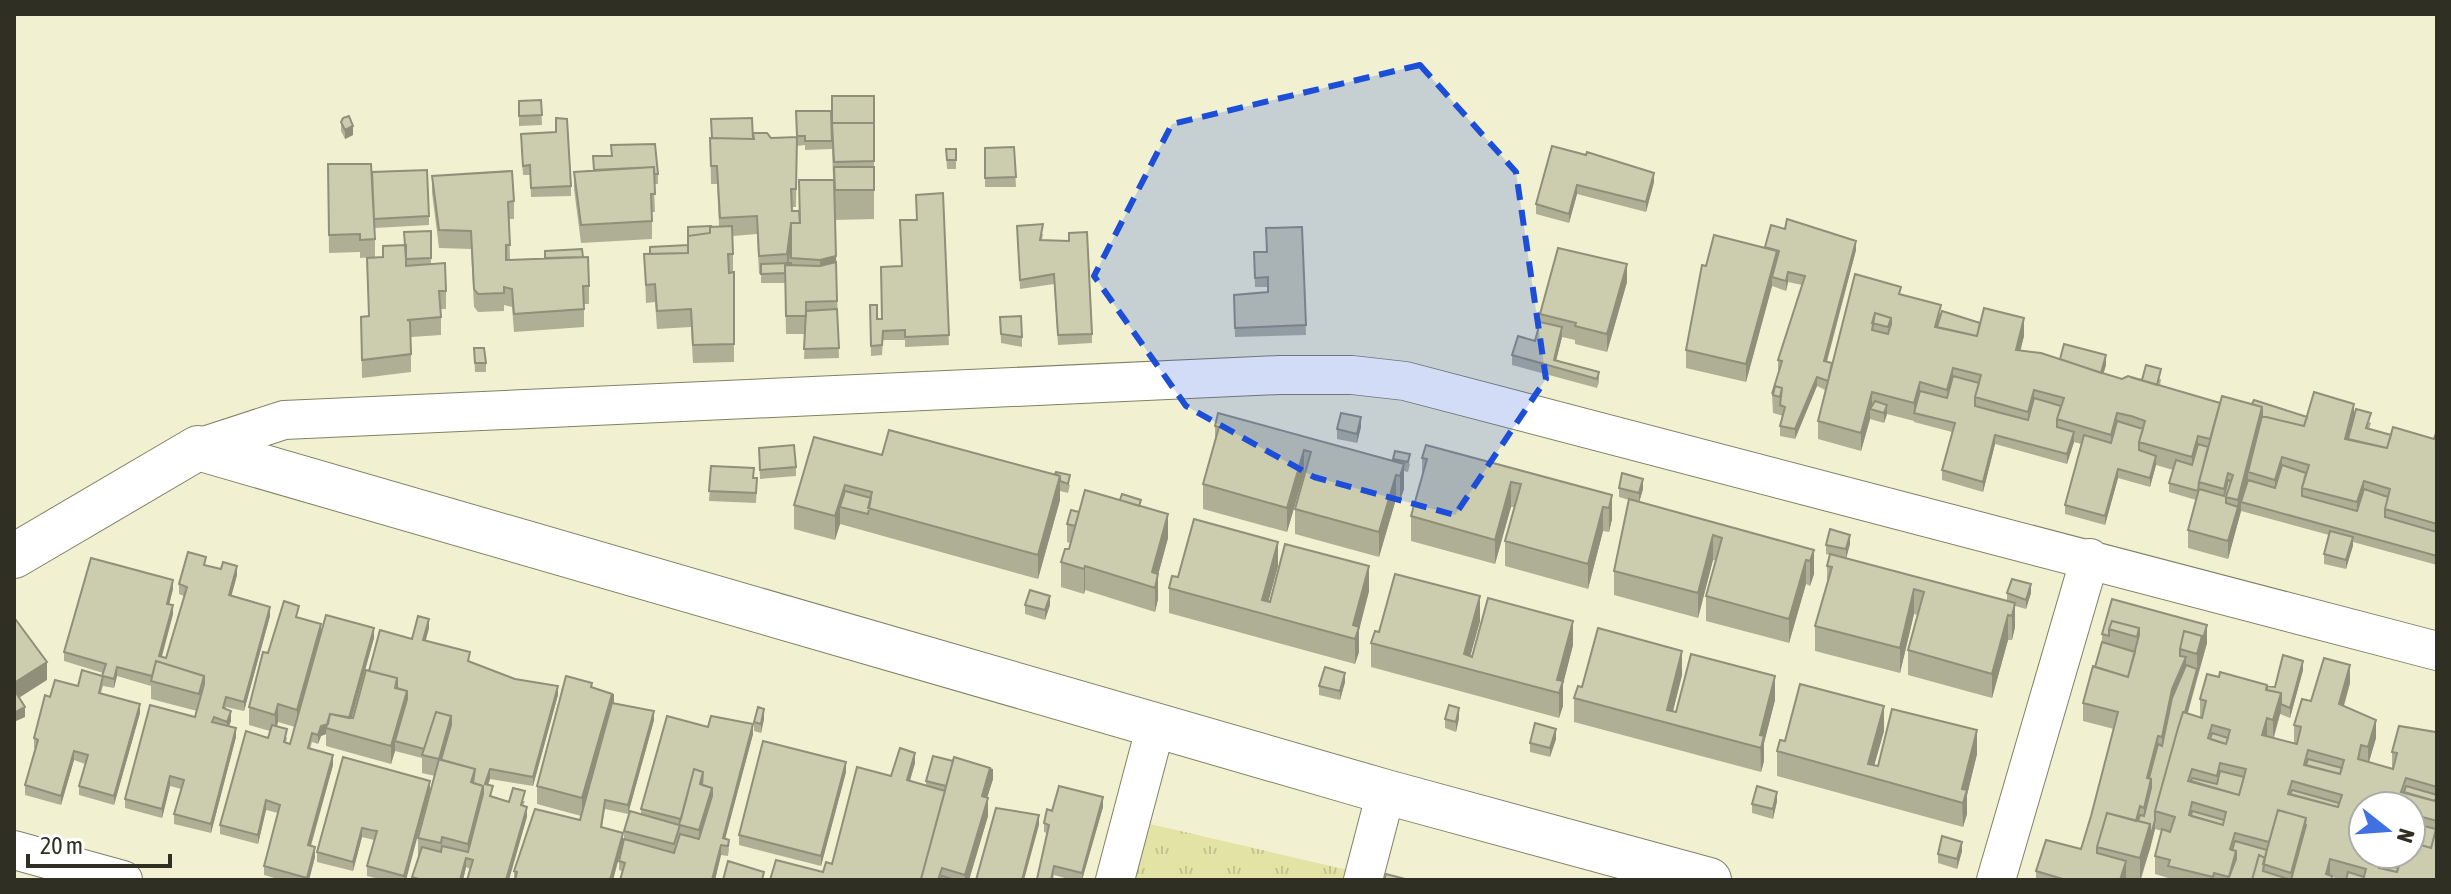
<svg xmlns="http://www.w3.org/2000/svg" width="2451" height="894" font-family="'Asap Condensed',sans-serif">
	<defs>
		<pattern id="park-tufts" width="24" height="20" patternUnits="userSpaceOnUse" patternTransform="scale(2)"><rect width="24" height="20" fill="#e4e3a6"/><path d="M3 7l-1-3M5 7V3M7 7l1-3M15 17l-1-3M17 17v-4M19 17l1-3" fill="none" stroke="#c4c38f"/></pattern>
	</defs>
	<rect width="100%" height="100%" fill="#f1f1d2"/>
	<path fill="url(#park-tufts)" d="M1137,821L1361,873L1359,880H1121Z"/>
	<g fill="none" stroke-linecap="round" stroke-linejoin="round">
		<defs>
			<path id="street" d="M198,448L284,420L1279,375H1352L1405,381L2437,651
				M14,850L123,880
				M1115,880L1156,725
				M1363,880L1386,792
				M1996,880L2090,558"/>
			<path id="secondary" d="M14,556L198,448L1386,792L1709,880"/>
		</defs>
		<use href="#street" stroke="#808064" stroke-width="40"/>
		<use href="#secondary" stroke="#808064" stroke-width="46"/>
		<use href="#street" stroke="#fff" stroke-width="38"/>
		<use href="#secondary" stroke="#fff" stroke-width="44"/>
	</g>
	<path fill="#afaf96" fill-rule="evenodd" d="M874,96V219L835,220L839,358L804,359L805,334H786L785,283H761V274H759L757,234L733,236V272H729V273L734,272V362L693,363L691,327L657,329L655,302L646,303L644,254H650L688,245L719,226L717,184H711L710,138L796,137L831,111ZM805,145V150L832,149L833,180L799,211H792V207H796L797,146Z
		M541,100L542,125L519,126V101Z
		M341,122L353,135L345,139L341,131Z
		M521,143L571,186V196L531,197L530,175H523Z
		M611,145L658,174V184H654L655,212H652V239L581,243L574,189V172L593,170L612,156Z
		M1552,146L1654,182L1646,212L1577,194L1569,223L1536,214V204Z
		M1014,147L1016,187H985V148Z
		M946,149H956V169H947Z
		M328,164L372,172L429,216V225L375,228V257L360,258V252L329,253Z
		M432,176L514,201V219H509L510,259L589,286V304H584V327L514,332L512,307L504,305V311L478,312L474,307L471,249L439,248L432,193Z
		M943,193L949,345L905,347V340H883L882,355L871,356L870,305L877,319H882L917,220L916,195Z
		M1017,226L1043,234L1042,240L1092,334V343L1058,345L1054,284L1020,289Z
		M1302,227L1306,335L1235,337L1234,295L1268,292V287H1255L1254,252H1266Z
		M431,231V264L446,291V309H441V335L411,337V372L362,378L361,317L368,316L383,257Z
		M1765,248L1856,250L1827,362L1832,363L1901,295L1941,314L2024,336L2020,350L2060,359L2106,365L2103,374L2122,379L2142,380L2161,379L2160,386L2220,403L2252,404L2307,417L2354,413L2371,423L2369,429L2391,435L2434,439L2437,430V565L2353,542L2346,569L2324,564V554L2329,535L2241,511L2228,559L2188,548V530L2196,500L2169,492V483L2173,470L2156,465L2150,487L2118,478L2105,525L2065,514V505L2081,444L2074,442L2067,464L1995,444L1983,492L1942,480V470L1952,432L1914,422V421L1887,414L1884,423L1870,419L1861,451L1818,439V421L1825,390L1817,386L1795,439L1780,436V426L1783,416L1773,413L1772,394L1779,370H1778V360L1802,285L1788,282L1786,291L1772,286L1746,382L1686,368V350L1706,266Z
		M1627,282L1607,352L1575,344V340L1562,337L1556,360L1599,372V382L1597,388L1512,365V355L1535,341L1540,322V314Z
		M1000,317L1022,337V347L1001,343Z
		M474,348L486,363V372H475Z
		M1215,426L1393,461L1395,451L1410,464L1408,472L1404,471V489L1400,501L1396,499L1379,557L1295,534V509L1304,474L1287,532L1203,509V484L1215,444Z
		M1361,427L1357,443L1337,439V429Z
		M889,430L1070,485L1068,493L1060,491V500L1038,579L840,524L835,540L794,529V505L882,455Z
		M759,448L796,467V476L760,479Z
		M1422,458L1612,495V519L1609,532L1603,531L1588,589L1505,566V541L1514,507H1511L1495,564L1411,541V516L1422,479Z
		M711,466L754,478L757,487L756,503L709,501Z
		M1619,488L1643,489L1639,502L1814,550V574L1810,586L1806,584L1789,643L1706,621V596L1716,561L1713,560L1698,618L1614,595V571L1629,500L1619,497Z
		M1141,506L1168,538L1158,575V599L1155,612L1085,590L1084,594L1061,587V562L1069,549L1070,543L1067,542V524L1079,512Z
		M1850,544L1846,558L2007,601V593H2031L2026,609L2015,606V627L2012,640H2008L1992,698L1908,675V650L1918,615L1914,614L1900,673L1815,651V626L1827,585V566L1830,555L1826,554V545Z
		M206,565L237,575L231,596L270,616L244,711L226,707V709L231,721L229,726L236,737L211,833L174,824V814L181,789L170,786L162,818L125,808V799L195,717L197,711L151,699V686L117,676L114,688L103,686L101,693L140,713L114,805L79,795V786L85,764L74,760L61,805L25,795V785L36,749L34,748V738L50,697L102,676L103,673L64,661V652L173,589L169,604L173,614L162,657L166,658L184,596L179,594V584Z
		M1278,566L1268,602L1369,591L1359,630V652L1355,664L1169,613V588L1178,577Z
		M2112,599L2207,643L2188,713L2200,717V699L2219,677L2275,687L2303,670L2290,718L2280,714L2274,738L2294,743V725L2311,701L2350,683L2344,706L2376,738L2369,762L2392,769V752L2436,732L2437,728V880H2341L2332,877V880H2168V878L2155,874V856L2162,831L2155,829L2141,880H2036V871L2081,849L2091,816L2114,729L2083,721V703L2095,667L2102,642V634ZM2363,806H2411V854Z
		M1025,605H1050L1045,620L1025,614Z
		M299,618L321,634L374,638L352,718H353L369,671L412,639L429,628L426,640L470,662L558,695L533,786L490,779L488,785L492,797L509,802L525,801L523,806L527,817L470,869L466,867L463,880H412L419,856H418V838L435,776L422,773V758L395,751L391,764L326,746V734L321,736L318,744L312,742L310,749L333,765L311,846L315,857L309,880H281L264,875V866L278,813L266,810L258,844L220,834V825L268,738L270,731L249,725V707L268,653ZM278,722L295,727L290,744L286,743L287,738L277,726Z
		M1480,621L1470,656L1472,657L1573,645L1563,684V706L1559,718L1371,667V643L1379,632Z
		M1682,675L1673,711L1676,712L1775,700L1764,743V761L1761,772L1574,722V698L1582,687Z
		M568,677L592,687L614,703L654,720L628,814L605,809L602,827L623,842L613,880H514V871L580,820L581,816L537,804V786L561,697V690Z
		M1345,682L1340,700L1319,695V686Z
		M1459,718L1456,732L1445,728V719Z
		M764,719L761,733L754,731V722Z
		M708,727L753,734L725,838L729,849L728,856L721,855L715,880H620L622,871L619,870V861L624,839V831L641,814V809Z
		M1884,731L1874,765L1878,766L1977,754L1967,795V814L1963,827L1777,776V751L1785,741Z
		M1556,739L1550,757L1530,752V743Z
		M915,763L910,781L926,786V781L993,779L987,798L988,816L969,880H770L823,872L832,864L891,776Z
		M846,772L821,866L739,845V835Z
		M430,781L406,880H383L367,876V866L374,840L362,837L353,871L317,862V852Z
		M1777,801L1773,819L1752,813V804Z
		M1103,807L1082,880H1072L1054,875L1053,880H1037L1047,833L1044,832V823L1052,811Z
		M1962,851L1957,869L1938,863V854Z"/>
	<path fill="#8f8f7a" d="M353,126V135L345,139V130Z
		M1654,173V182L1646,212V202Z
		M1577,185V194L1569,223V214Z
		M791,230V248L787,272V254Z
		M1856,241V250L1824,371V361Z
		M1777,251V269L1772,277V286L1746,382V364Z
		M836,256V280L820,284V260Z
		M1627,264V282L1607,352V334Z
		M1788,272V282L1786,291V281Z
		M2024,318V336L2016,368V350Z
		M1562,327V337L1554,369V360Z
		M2106,355V365L2099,389V380Z
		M1953,368V386L1947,407V390Z
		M1817,377V386L1795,439V429Z
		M1920,382V400L1914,413V403Z
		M2034,390V408L2028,430V412Z
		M1872,392V410L1870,409V419L1861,451V433Z
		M2354,404V422L2348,448L2345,439Z
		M1887,405V414L1884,423V413Z
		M2262,407V432L2248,472V487L2241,502V511L2228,559V541Z
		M2117,413V431L2111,453V435Z
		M1361,417V427L1357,443V434Z
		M2074,432V442L2067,464V454Z
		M1995,435V444L1983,492V482Z
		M2198,436V454L2192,475V457Z
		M1304,450V474L1287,532V508Z
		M2156,456V465L2150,487V478Z
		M2282,457V475L2275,498V480Z
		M1404,464V489L1400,501V476Z
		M2118,469V478L2105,525V516Z
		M1396,475V499L1379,557V532Z
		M1060,476V500L1038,579V555Z
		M1643,479V489L1639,503V493Z
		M2364,481V499L2357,520V502Z
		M1511,482V507L1495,564V540Z
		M845,485V508L840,507V524L835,540V516Z
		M1612,495V519L1609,532V508Z
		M1603,507V531L1588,589V564Z
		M1168,514V538L1158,575V599L1155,612V588L1152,572Z
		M1713,535V560L1698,618V593Z
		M1850,535V544L1846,559V549Z
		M2353,537V546L2346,569V560Z
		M1278,542V566L1265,614L1262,600Z
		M1814,550V574L1810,586V561Z
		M1806,560V584L1789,643V619Z
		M237,566V575L229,605V595Z
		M1085,566V590L1084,594V569Z
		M1369,566V591L1359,630V652L1355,664V639L1353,625Z
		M173,580V589L167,613V604Z
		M2031,584V593L2026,609V600Z
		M1914,589V614L1900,673V648Z
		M1050,596V605L1045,620V610Z
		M1480,596V621L1467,668L1464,654Z
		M2015,603V627L2012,640V616Z
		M173,605V614L159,666V656Z
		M270,607V616L244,711V702Z
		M2008,615V640L1992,698V674Z
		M429,619V628L423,649V640Z
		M1573,621V645L1563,684V706L1559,718V693L1557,680Z
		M321,624V642L297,728V710Z
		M2207,625V643L2197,678V654L2202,636Z
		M374,628V638L347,734L346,727Z
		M1682,651V675L1670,723L1667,710Z
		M2186,657V675L2162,755V737L2172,689Z
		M2303,661V670L2290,718V708Z
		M47,662V680L14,701V683Z
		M2350,665V683L2339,722V704Z
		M117,667V676L114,688V679Z
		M2197,669V678L2160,813L2158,812Z
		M1345,673V682L1340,700V691Z
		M1775,676V700L1764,743V761L1761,772L1760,735Z
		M558,686V695L533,786V777Z
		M407,691V709L395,741V751L391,764V746Z
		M2281,693V711L2273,738V720Z
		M612,694H614V703L582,816V798Z
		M140,704V713L114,805V796Z
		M278,704V722L275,733V715Z
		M1884,706V731L1871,777L1868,764Z
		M25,707V717L14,722V713Z
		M1459,708V718L1456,732V722Z
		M764,709V719L761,733V724Z
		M231,711V721L227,731V722Z
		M654,711V720L628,814V805Z
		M451,716V734L441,768L439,759Z
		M2267,718V736L2262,735Z
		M2376,720V738L2368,765V747Z
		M330,723L326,728V734L321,736L318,744V735L321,726Z
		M753,724V734L723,847V838Z
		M236,728V737L211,833V824Z
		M1556,729V739L1550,757V748Z
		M1977,730V754L1967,795V814L1963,827L1962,789Z
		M2158,736V754L2149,787L2147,778Z
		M74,751V760L61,805V796Z
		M915,753V763L907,790V780Z
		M333,755V765L308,855V845Z
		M846,762V772L821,866V856Z
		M990,768L993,769V779L982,814V796Z
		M490,769V779L485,793V784Z
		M170,776V786L162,818V809Z
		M2151,779V797L2144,826V808Z
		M430,781V790L406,880H404Z
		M483,786V804L468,858V844Z
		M712,788V805L699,848V830Z
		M1777,792V801L1773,819V809Z
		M1103,797V807L1082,880V873Z
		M988,798V816L969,880H965V875Z
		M266,800V810L258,844V835Z
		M527,807V817L509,880H506Z
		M1039,815V825L1024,880H1022Z
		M2306,818V843L2291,880V873Z
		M2155,820V829L2150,849V839Z
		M2150,824V849L2140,880V858Z
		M362,828V837L353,871V862Z
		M623,833V842L613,880H610Z
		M1962,842V851L1957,869V859Z
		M721,845V855L715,880H712Z
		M315,847V857L309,880H307Z
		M466,858V867L463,880H460Z
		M2330,859V877L2326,874Z
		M2126,861V880H2120Z"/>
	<path fill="#ccccae" stroke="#8f8f7a" stroke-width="2" fill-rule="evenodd" d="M832,96H874V129V123H832V128Z
		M541,100L542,115L519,116V101Z
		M796,111H831L832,141H805V136H797Z
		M349,116L353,126L345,130L341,122L343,118Z
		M556,118L567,119L571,186L531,188L530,165L523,166L521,134L556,132Z
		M752,118L753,139L712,138L711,119Z
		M832,123H874V161L834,162Z
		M753,133H767L771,138L797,137L796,189H791L792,211H799L800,223H791L787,254L759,256L757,216L720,218L717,166H711L710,138L754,139Z
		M655,144L658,174H654V167L594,170L593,156H612L611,145Z
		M1552,146L1586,155L1587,152L1654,173L1646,202L1577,185L1569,214L1536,204Z
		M1014,147L1016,177L985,178V148Z
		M946,149H956V160H947Z
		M328,164H371L375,239L360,240V234L329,235Z
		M654,167L655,194H651L652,221L581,225L574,172Z
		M834,167H874V190H835Z
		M427,170L429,216L374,219L372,172Z
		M512,171L514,201L508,202L510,245H506V260L588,257L589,286H583L584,309L514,314L512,289L504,287V293L478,294L474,289L471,231L439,230L432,176Z
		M799,180H834L836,256L820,260L791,258V223H800Z
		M943,193L949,335L905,337V330L883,331L882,345L871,346L870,305H877V319H882L881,267L902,266L900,220H917L916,195Z
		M1787,219L1856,241L1824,361L1832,363L1828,381L1817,377L1795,429L1780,426L1785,407L1780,405L1782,388L1775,386L1772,394L1782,361L1778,360L1805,276L1788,272L1786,281L1772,277L1779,251L1765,247L1771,225L1785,229Z
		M1043,224L1040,240L1069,241V233L1087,232L1092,334L1058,335L1054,274L1020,280L1017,226Z
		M712,226L710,227V233L688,236V242V227Z
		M732,226L733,254H728L729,273L734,272V344L693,345L691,309L657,311L655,284L646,285L644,254L688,253V236L710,233V227Z
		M1302,227L1306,325L1235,328L1234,295L1268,292V277L1255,278L1254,252H1267L1266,228Z
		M431,231V258L406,259L404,232Z
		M1714,235L1777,251L1746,364L1686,350L1702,265L1706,266Z
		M406,245V266L445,263L446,291H439L441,317L407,320L410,321L411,354L362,360L361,317L369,316L367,258L383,257V246Z
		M688,245V253L650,254V247Z
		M1558,248L1627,264L1607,334L1575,326L1576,323L1540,314Z
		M582,249L583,257L545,258V251Z
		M836,262L837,301L806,302V316H786L785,265L820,266Z
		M791,263V265H785V273L761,274V264Z
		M1855,274L1901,287L1899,294L1941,305L1935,327L1977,336L1984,308L2024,318L2016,350L2041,353L2099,372L2122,379L2128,376L2220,403L2210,439L2198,436L2192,457L2139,442L2145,421L2131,416L2117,413L2111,435L2057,419L2064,398L2034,390L2028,412L1975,397L1981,375L1953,368L1947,390L1920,382L1914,403L1872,392L1861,433L1818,421ZM1875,313L1891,318V324L1888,334L1872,330Z
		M837,309L839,348L804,349L806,311Z
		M1942,311L1980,323L1977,336L1937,327Z
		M1875,313L1891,318L1888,327L1872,323Z
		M1021,316L1022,337L1001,334L1000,317Z
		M1540,322L1562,327L1554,360L1599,372L1597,379L1512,355L1518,336L1535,341Z
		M2064,344L2106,355L2101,373L2060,359Z
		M474,348H484L486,363H475Z
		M2146,365L2161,369L2157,385L2130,377L2142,380Z
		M1953,376L1979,383L1975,397V406L2001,413L2028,420L2034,398L2061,406L2057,419V427L2074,432L2067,454L1995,435L1983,482L1942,470L1955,423L1914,413L1920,391L1947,398Z
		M1775,386L1782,388L1780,397L1773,395Z
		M2314,392L2354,404L2345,439L2387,448L2393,427L2434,439L2437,430V524L2385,509L2390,489L2364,481L2357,502L2302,488L2309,465L2282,457L2275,480L2248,472L2262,416L2304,426Z
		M2222,396L2262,407L2238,500L2226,497L2233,475L2228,473L2224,489L2199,482Z
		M2254,400L2307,417L2304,426L2262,416V407L2252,404Z
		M1875,401L1887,405L1884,413L1870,409Z
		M2356,409L2371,413L2366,428L2391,435L2387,448L2348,439Z
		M1218,413L1404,464L1400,476L1396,475L1379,532L1295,509L1311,452L1304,450L1287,508L1203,484L1219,427L1215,426Z
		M1341,413L1361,417L1357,434L1337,429Z
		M2117,421L2143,429L2139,442V450L2156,456L2150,478L2118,469L2105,516L2065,505L2084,435L2111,443Z
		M889,430L1060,476L1038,555L868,508L872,492L845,485L835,516L794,505L814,437L882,455Z
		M2198,444L2208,447L2199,482L2198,491L2169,483L2176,460L2192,465Z
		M794,445L796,467L760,470L759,448Z
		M1426,445L1612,495L1609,508L1603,507L1588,564L1505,541L1521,484L1511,482L1495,540L1411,516L1427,459L1422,458Z
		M1395,451L1410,454L1408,462L1393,459Z
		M2282,465L2306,473L2302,488V496L2357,511L2364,489L2388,497L2385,509V517L2437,532V556L2241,502L2248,480L2275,488Z
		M711,466L754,468L753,478H757L756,493L709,491Z
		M1056,472L1070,475L1068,484L1060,481V476L1055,474Z
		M1622,473L1643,479L1639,493L1619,488Z
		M2228,480L2231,481L2226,497V503L2238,507L2228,541L2188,530L2199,489L2224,496Z
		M1085,490L1168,514L1152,572L1158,574L1155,588L1085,566L1084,569L1061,562L1065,549H1069Z
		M845,491L871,498L868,514L840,507Z
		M1122,494L1141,500L1139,506L1120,500Z
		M1629,499L1814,550L1810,561L1806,560L1789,619L1706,596L1722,538L1713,535L1698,593L1614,571Z
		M1071,510L1079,512L1075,526L1067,524Z
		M1194,519L1278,542L1262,600L1270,602L1285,544L1369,566L1353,625L1359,627L1355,639L1169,588L1172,576L1178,577Z
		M1830,529L1850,535L1846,549L1826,545Z
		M2330,531L2353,537L2346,560L2324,554Z
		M188,552L206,557L204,565L221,569L223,562L237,566L229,595L270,607L244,702L226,697L223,708L231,711L227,722L214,717L212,722L236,728L211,824L174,814L184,780L170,776L162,809L125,799L150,705L195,717L204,684V676L156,661L152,676L117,667L114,679L103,676L99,693L140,704L114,796L79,786L88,755L74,751L61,796L25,785L38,740L34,738L45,695L50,697L55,680L78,686L82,670L102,676L106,664L64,652L91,558L173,580L167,604L173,605L159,656L166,658L187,587L179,584Z
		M1830,554L2015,603L2012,616L2008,615L1992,674L1908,650L1924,592L1914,589L1900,648L1815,626L1832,567L1827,566Z
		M1395,574L1480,596L1464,654L1472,657L1488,598L1573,621L1557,680L1563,681L1559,693L1371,643L1375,631L1379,632Z
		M2012,579L2031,584L2026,600L2007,593Z
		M1030,590L1050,596L1045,610L1025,605Z
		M2112,599L2207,625L2202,642V636L2184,631L2180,649V656L2186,657L2172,689L2162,737L2158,736L2147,778L2151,779L2144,808L2140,806L2136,821L2107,813L2097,847V853L2126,861L2120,880H2066L2036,871L2046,840L2081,849L2091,816L2118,712L2083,703L2093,666L2128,677L2139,635V628L2112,621L2109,629V636L2102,634Z
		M284,601L299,606L296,617L321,624L297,710L278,704L275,715L249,707L263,652L268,653Z
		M326,615L374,628L349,718L330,714L328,724L321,726L318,735L312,733L308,748L333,755L308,845L315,847L307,878L264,866L280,805L266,800L258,835L220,825L246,731L268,738L272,725L287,729L284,742L290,744Z
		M418,616L429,619L423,640L470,652L468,661L515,679L558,686L533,777L490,769L485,784L493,786L490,796L509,802L513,788L525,791L521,805L527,807L506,880H467L473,860L466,858L460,880H422L412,877L422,847L441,852L442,846L468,852L483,794V786L473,783L475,769L441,760L451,725V716L436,712L424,749L395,741L407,699V691L397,688V678L369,671L380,630L412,639Z
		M16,620L47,662L14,683V621Z
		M2112,621L2139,628L2137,637L2109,629Z
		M1598,628L1682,651L1667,710L1676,712L1691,654L1775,676L1760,735L1764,736L1761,748L1574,698L1578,686L1582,687Z
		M2184,631L2202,636L2197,654L2180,649Z
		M2102,642L2135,652L2128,677L2095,667Z
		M2283,655L2303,661L2290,708L2281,704V693L2267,690V686L2275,687Z
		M2324,658L2350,665L2339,704L2376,720L2368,747L2361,745L2358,759L2393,769L2397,753L2392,752L2399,726L2436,732L2437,728V787L2406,778L2401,792L2435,801L2437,796V821L2411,814V806H2363V854H2411V842L2431,848L2437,826V880H2363L2366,869L2330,859L2326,874L2332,876L2331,880H2252L2259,855L2265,858L2263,871L2291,880L2306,825L2305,824L2306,818L2278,810L2269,842L2235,833L2230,849L2236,851L2229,877L2214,873L2213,877L2168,866L2170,860L2155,856L2162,829L2170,832L2175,817L2155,811L2178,728L2183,712L2202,718L2206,701L2200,699L2207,674L2219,677L2220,672L2267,685L2266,690L2281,693L2273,720L2267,718L2262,735L2297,744L2301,727L2294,725L2302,699L2311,701ZM2212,725L2230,730L2226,744L2208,738ZM2308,750L2344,760L2340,774L2304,765ZM2220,763L2246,769L2239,795L2188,781L2192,769L2217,776ZM2292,781L2342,795L2338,807L2288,794ZM2192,802L2226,812L2223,825L2189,815ZM2383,855L2401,860L2397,872L2379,868Z
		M156,661L204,676L199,694L151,681Z
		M2186,665L2197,669L2185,712H2183L2178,728L2155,811V820L2150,839V824L2138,821L2140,815L2144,816L2151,788V779L2149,778L2158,744L2162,746L2172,698Z
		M1325,667L1345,673L1340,691L1319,686Z
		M366,670L397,678L395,688L407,691L391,746L326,728L330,714L353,718Z
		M566,676L592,683L591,687L612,694L582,798L537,786Z
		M1800,684L1884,706L1868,764L1878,766L1892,709L1977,730L1962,789L1967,790L1963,803L1777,751L1780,740L1785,741Z
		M15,691L25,707L14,713V692Z
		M612,703L654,711L628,805L605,800L601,827L623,833L610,880H515L517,872L514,871L535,809L580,820Z
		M1449,705L1459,708L1456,722L1445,719Z
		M758,707L764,709L761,724L754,722Z
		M436,712L451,716L439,759L422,755Z
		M667,716L708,727L711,716L753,724L723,838L729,840L728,846L721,845L712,880H620L625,863L619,861L624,839L674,853L680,834L699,839L712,796V788L702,785L703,772L694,769L681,819L641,809Z
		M1535,723L1556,729L1550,748L1530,743Z
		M2212,733L2228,738L2226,744L2210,739Z
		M763,741L846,762L821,856L739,835Z
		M900,748L915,753L907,780L945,791L921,879L923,880H770L776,860L823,872L826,862L832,864L857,767L891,776Z
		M933,756L953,761L946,786L926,781Z
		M343,757L430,781L404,876L367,866L377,831L371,830L362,828L353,862L317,852Z
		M954,757L990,768L982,796L988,798L965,875L942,868L938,880H925L921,879Z
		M439,759L475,769L471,782L483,786L468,844L442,837L441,843L418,838Z
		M2308,759L2342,768L2340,774L2306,765Z
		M694,769L703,772L700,784L712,788L699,830L680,825L674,844L624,831L630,811L679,825Z
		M2220,771L2244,777L2239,795L2191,781L2192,778L2217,784Z
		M1059,786L1103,797L1082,873L1054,866L1051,880H1042L1037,879L1049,825L1044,823L1047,809L1052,811Z
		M1757,786L1777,792L1773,809L1752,804Z
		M2406,786L2437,795L2435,801L2404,792Z
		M2292,790L2339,803L2338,807L2290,794Z
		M996,808L1039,815L1022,880H976Z
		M2278,810L2306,818L2291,873L2263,864Z
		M2192,811L2224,820L2223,825L2191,816Z
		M2107,813L2150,824L2140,858L2097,847Z
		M2411,823L2436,829L2431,848L2411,842Z
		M1942,836L1962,842L1957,859L1938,854Z
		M2235,841L2267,850L2265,858L2259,855L2252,880H2228L2236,859V851L2232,850Z
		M728,861L764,872L762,880H723Z
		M2383,863L2398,868L2397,872L2381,868Z
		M2348,872L2364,877L2363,880H2346Z
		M1386,874L1409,880H1384Z
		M942,876L955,880H941Z"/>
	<path fill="#1d4ed8" fill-opacity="0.2" stroke="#1d4ed8" stroke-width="6" stroke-dasharray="16 10" stroke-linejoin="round" d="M1420,65L1516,172L1546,379L1455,515L1314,477L1186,406L1094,276L1172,124Z"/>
	<rect width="2451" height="894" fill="none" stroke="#2f2f23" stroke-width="32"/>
	<g transform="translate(2387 830) rotate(107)"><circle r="38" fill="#ffffff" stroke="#acaca7" stroke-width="2"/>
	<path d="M0-6L14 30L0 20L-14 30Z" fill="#4071e2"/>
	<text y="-12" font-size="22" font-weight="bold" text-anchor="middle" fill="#2f2f23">N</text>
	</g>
	<path d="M28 854v12h142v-12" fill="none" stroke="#2f2f23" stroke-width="4"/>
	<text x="40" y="854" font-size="24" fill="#2f2f23" stroke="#ffffff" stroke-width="6" paint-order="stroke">20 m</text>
</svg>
